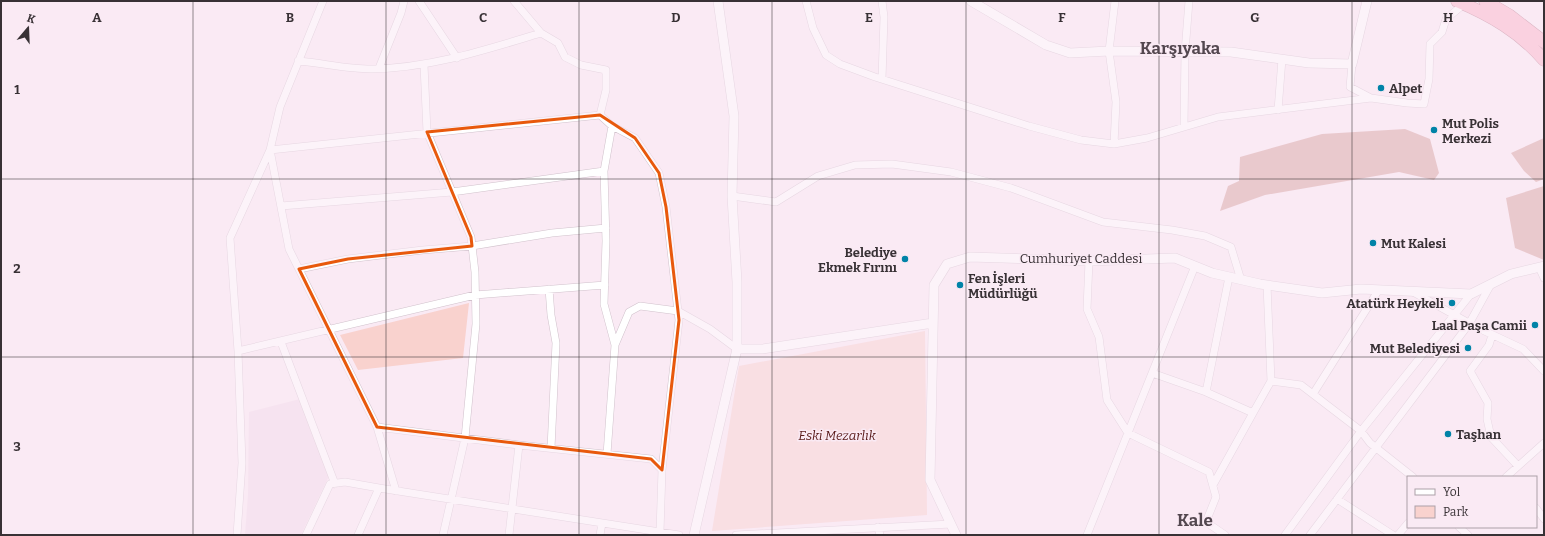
<svg xmlns="http://www.w3.org/2000/svg" width="1545" height="536" font-family="Bitter,serif">
	<rect width="100%" height="100%" fill="#faeaf4"/>
	<path fill="#f2dcea" d="M304,398L329,476L301,535H245L248,495L249,412Z"/>
	<path fill="#f9d2ce" d="M469,303L463,358L358,370L340,335Z
		M925,331L927,515L712,531L739,366Z"/>
	<path fill="#d6a29e" d="M1405,129L1430,139L1439,173L1434,180L1399,172L1265,195L1220,211L1228,186L1239,181L1240,157L1322,134Z
		M1544,138V179L1536,182L1524,171L1511,153Z
		M1544,186V260L1515,248L1506,198Z"/>
	<g fill="none" stroke-linecap="round" stroke-linejoin="round">
		<defs>
			<path id="minor" d="M419,1L457,58
				M514,1L541,33L558,43L565,57L581,65L606,70V90L600,115
				M806,1L813,28L826,55L840,64L875,77L1029,126L1081,140L1114,144
				M882,1L884,17L882,79
				M1115,1L1109,51L1116,102L1114,144L1147,138L1218,117L1371,98
				M298,61C322,63 347,69 371,69C430,68 485,50 541,33
				M1352,64L1350,87L1371,98L1407,103L1424,104L1429,79L1430,44L1442,32L1446,19L1464,4
				M424,65L427,132L471,237L475,272L476,324L465,438L443,535
				M379,68L401,13L404,1
				M1278,110L1282,59
				M1184,126L1185,52L1189,1
				M270,150L600,115L612,126L635,138L659,173L666,207L679,320L662,470
				M270,150L289,249L377,427L396,491
				M732,196L776,202L818,176L855,165L892,164L951,172L1011,188L1103,222L1172,230L1205,236L1231,247L1241,280
				M281,206L452,192L604,171
				M1089,261L1087,309L1099,337L1107,400L1128,433L1209,472L1216,497L1206,522L1225,535
				M1539,267L1544,278
				M299,269L348,259L423,250L472,246L552,233L606,228
				M1267,285L1271,381
				M549,289L551,315L556,343L551,448
				M1413,292L1476,327L1523,349L1544,371
				M1492,335L1489,345L1470,371L1488,403L1487,419L1491,437L1518,466
				M281,342L335,484
				M615,345L629,312L640,306L678,311L710,329L737,349
				M238,351L475,295L605,285
				M1152,373L1206,392L1229,277
				M1206,392L1253,413L1271,381L1301,385L1361,431L1370,443L1413,477
				M1313,394L1378,291
				M377,427L519,445L651,459L662,470L660,532
				M607,454L615,345L604,304L606,241L604,171L612,126
				M1506,477L1544,443
				M1213,485L1253,413
				M1337,499L1393,535
				M1536,508L1544,519
				M878,527L880,535
				M1459,527L1468,535
				M237,535L242,463L238,351L230,238L270,150L280,107L323,1
				M306,535L330,484L345,482L379,488
				M358,535L379,488L679,535
				M509,535L519,445
				M600,535L602,523
				M736,535L951,524
				M1087,535L1195,266
				M1285,535L1361,431L1471,294
				M1310,535L1469,324L1491,284
				M1398,535L1408,523"/>
			<path id="tertiary" d="M971,1L1046,45L1070,53L1109,51L1231,52L1309,63L1352,64L1367,1
				M737,349H762L933,323
				M694,535L737,349V282L732,196L734,116L718,1
				M956,535L930,480L934,285L947,264L970,257L1089,261L1175,258L1212,273L1260,284L1322,293L1361,289L1471,294L1511,274L1544,266"/>
			<path id="trunk" d="M1457,1C1490,15 1520,32 1544,60
				M1485,1L1509,15L1544,42"/>
		</defs>
		<use href="#minor" stroke="#d1c2cc" stroke-width="8"/>
		<use href="#tertiary" stroke="#d1c2cc" stroke-width="10"/>
		<use href="#trunk" stroke="#b67a8b" stroke-width="13"/>
		<use href="#minor" stroke="#fff" stroke-width="7"/>
		<use href="#tertiary" stroke="#fff" stroke-width="9"/>
		<use href="#trunk" stroke="#fbb4c8" stroke-width="12"/>
	</g>
	<path d="M0 0H1545V536H0ZM600,115L635,138L659,173L666,207L679,320L662,470L651,459L377,427L299,269L348,259L472,246L471,237L427,132Z" fill="#faeaf4" fill-opacity=".55" fill-rule="evenodd"/>
	<path fill="none" stroke="#e8590c" stroke-width="3" stroke-linejoin="round" d="M600,115L635,138L659,173L666,207L679,320L662,470L651,459L377,427L299,269L348,259L472,246L471,237L427,132Z"/>
	<path fill="none" stroke="#383135" stroke-width="1" stroke-opacity="0.55" d="M193,1V535M386,1V535M579,1V535M772,1V535M966,1V535M1159,1V535M1352,1V535M1,179H1544M1,357H1544"/>
	<g fill="#0083a7" stroke="#faeaf4" stroke-width="1.5">
		<circle cx="1381" cy="88" r="4"/>
		<circle cx="1434" cy="130" r="4"/>
		<circle cx="1373" cy="243" r="4"/>
		<circle cx="905" cy="259" r="4"/>
		<circle cx="960" cy="285" r="4"/>
		<circle cx="1452" cy="303" r="4"/>
		<circle cx="1535" cy="325" r="4"/>
		<circle cx="1468" cy="348" r="4"/>
		<circle cx="1448" cy="434" r="4"/>
	</g>
	<g text-anchor="middle" dominant-baseline="central" stroke-width="3" stroke-linejoin="round" paint-order="stroke">
		<g font-size="13" font-weight="bold" fill="#383135" stroke="#faeaf4" text-anchor="start">
			<text x="1389" y="88">Alpet</text>
			<text x="1442" y="123">Mut Polis<tspan x="1442" dy="15">Merkezi</tspan></text>
			<text x="1381" y="243">Mut Kalesi</text>
			<text x="897" y="252" text-anchor="end">Belediye<tspan x="897" dy="15">Ekmek Fırını</tspan></text>
			<text x="968" y="278">Fen İşleri<tspan x="968" dy="15">Müdürlüğü</tspan></text>
			<text x="1444" y="303" text-anchor="end">Atatürk Heykeli</text>
			<text x="1527" y="325" text-anchor="end">Laal Paşa Camii</text>
			<text x="1460" y="348" text-anchor="end">Mut Belediyesi</text>
			<text x="1456" y="434">Taşhan</text>
		</g>
		<g font-size="13" fill="#383135" stroke="#faeaf4">
			<text x="1081" y="258">Cumhuriyet Caddesi</text>
		</g>
		<g font-size="13" font-style="italic" fill="#5a1b1a" stroke="#faeaf4">
			<text x="837" y="435">Eski Mezarlık</text>
		</g>
		<g font-size="17" font-weight="bold" fill="#53474f" stroke="#faeaf4">
			<text x="1180" y="48">Karşıyaka</text>
			<text x="1195" y="520">Kale</text>
		</g>
	</g>
	<g font-size="13" text-anchor="middle" font-weight="bold" fill="#383135" stroke="#faeaf4" stroke-width="3" stroke-linejoin="round" paint-order="stroke">
		<text x="97" y="22">A</text>
		<text x="290" y="22">B</text>
		<text x="483" y="22">C</text>
		<text x="676" y="22">D</text>
		<text x="869" y="22">E</text>
		<text x="1062" y="22">F</text>
		<text x="1255" y="22">G</text>
		<text x="1448" y="22">H</text>
		<text x="17" y="94">1</text>
		<text x="17" y="273">2</text>
		<text x="17" y="451">3</text>
	</g>
	<rect width="1545" height="536" fill="none" stroke="#383135" stroke-width="4"/>
	<rect x="1407" y="476" width="130" height="52" fill="#faeaf4" stroke="#aca0a8"/>
	<rect x="1415" y="489" width="20" height="6" fill="#ffffff" stroke="#aca0a8"/>
	<text x="1443" y="496" font-size="12" fill="#383135">Yol</text>
	<rect x="1415" y="506" width="20" height="12" fill="#f9d2ce" stroke="#aca0a8"/>
	<text x="1443" y="516" font-size="12" fill="#383135">Park</text>
	<g transform="translate(28 28) rotate(19)" stroke="#faeaf4" stroke-width="3" paint-order="stroke">
	<path d="M0-3L7 15L0 10L-7 15Z" fill="#383135"/>
	<text y="-6" font-size="11" font-weight="bold" text-anchor="middle" fill="#383135">K</text>
	</g>
</svg>
